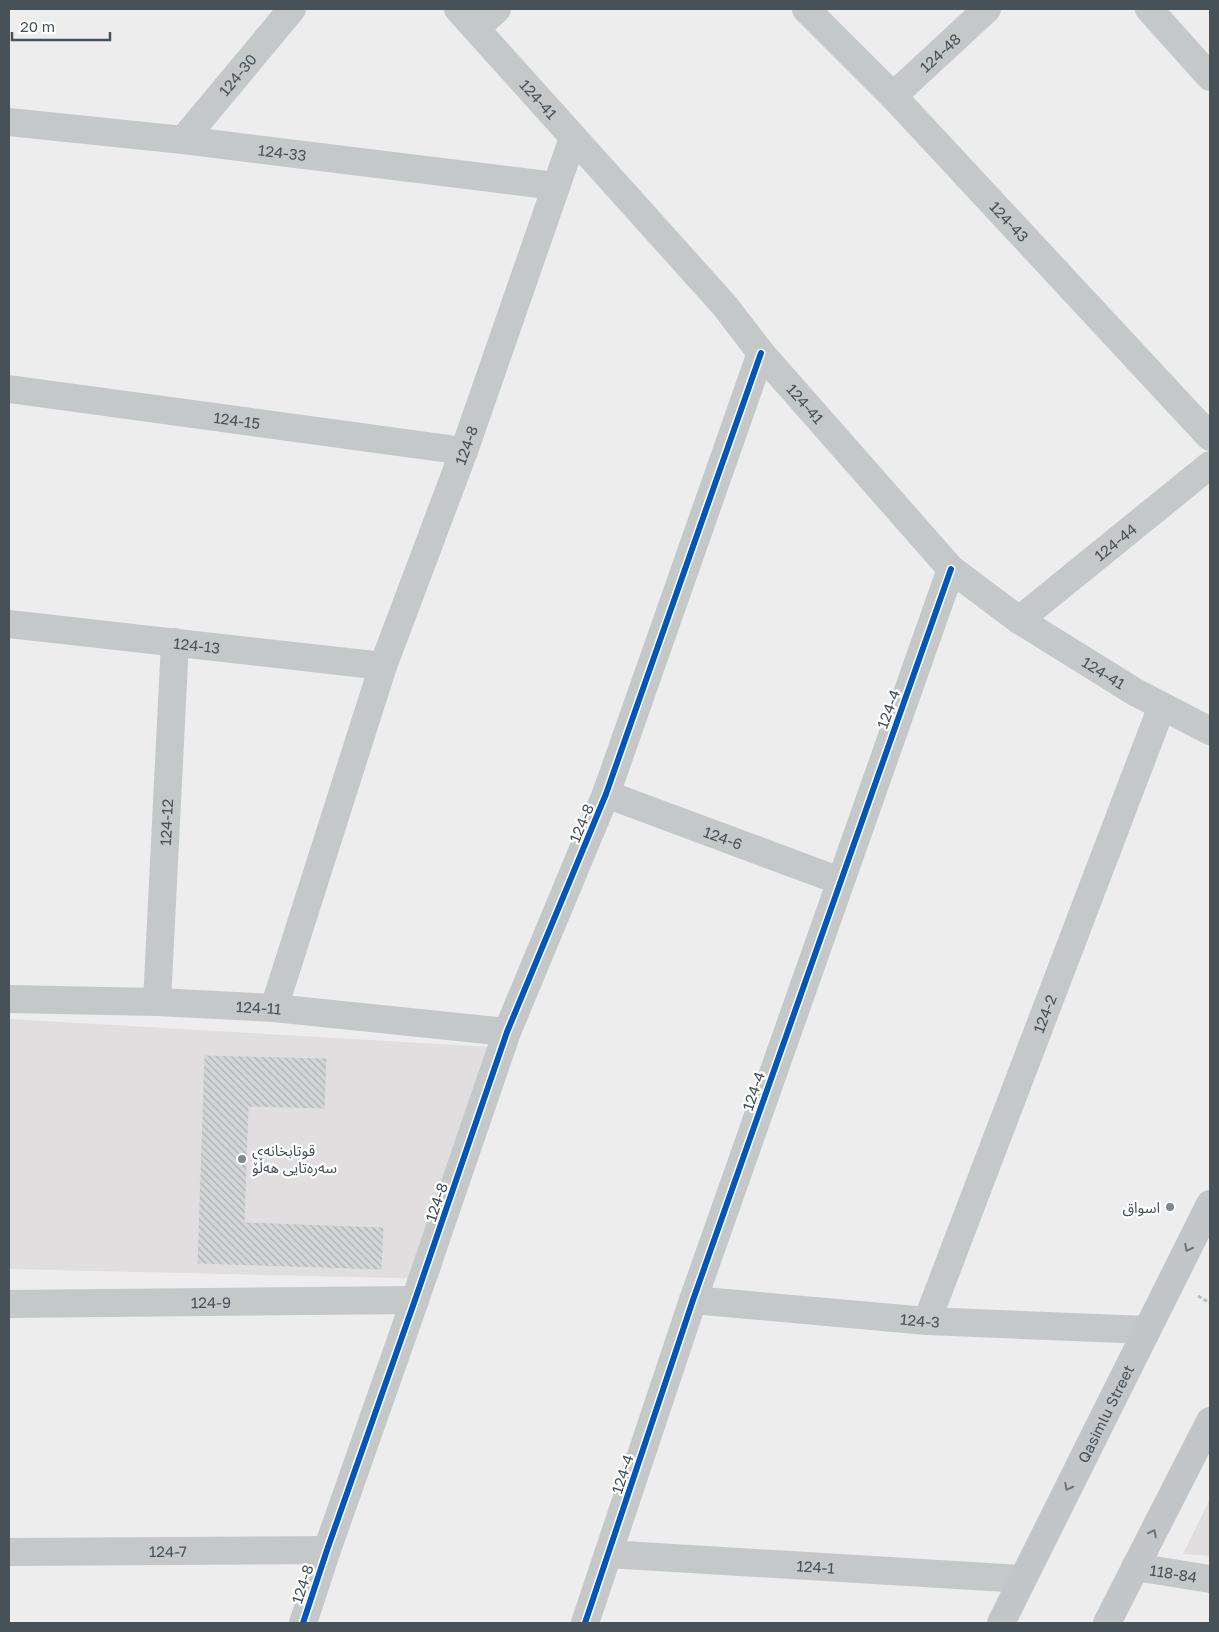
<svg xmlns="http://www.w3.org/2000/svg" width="1219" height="1632" font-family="'Golos Text','Noto Sans Arabic',sans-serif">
	<defs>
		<pattern id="building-back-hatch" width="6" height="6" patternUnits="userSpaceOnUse" patternTransform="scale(1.25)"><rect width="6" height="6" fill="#d4d5d6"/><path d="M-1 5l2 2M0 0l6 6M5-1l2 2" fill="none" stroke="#aeafb0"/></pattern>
	</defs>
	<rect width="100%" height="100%" fill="#eeeded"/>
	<path fill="#e0dedf" d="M9,1019L509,1048L438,1279L9,1269Z
		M1210,1499V1556L1183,1554Z"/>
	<path fill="url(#building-back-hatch)" stroke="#dfdfe0" d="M204,1055L327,1058L325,1109L249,1107L245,1222L384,1227L382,1270L197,1264Z"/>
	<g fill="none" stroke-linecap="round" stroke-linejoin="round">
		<path stroke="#b5bfbb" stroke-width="3" stroke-dasharray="4 2.5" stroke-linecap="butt" d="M1198,1296L1210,1303"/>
		<g stroke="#c5c8c9" stroke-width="28">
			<path id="s1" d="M458,9L725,306L761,353L951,569L1019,620L1135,692L1210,731"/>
			<path id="s2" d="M806,9L893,96L1210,437"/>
			<path d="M1149,9L1210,77"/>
			<path d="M476,28L497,9"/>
			<path id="s3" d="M893,96L987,9"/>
			<path id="s4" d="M9,122L183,140L555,186"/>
			<path id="s5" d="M183,140L292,9"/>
			<path id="s6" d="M9,389L464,451"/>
			<path id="s7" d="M1019,620L1210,465"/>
			<path id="s8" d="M9,624L383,666"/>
			<path id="s9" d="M606,794L840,881"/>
			<path id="s10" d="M9,999L157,1002L274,1008L507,1032"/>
			<path id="s11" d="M157,1002L175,642"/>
			<path id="s12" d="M274,1008L383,666L464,451L573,138"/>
			<path id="s13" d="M693,1300L927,1321L1147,1330"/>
			<path id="s14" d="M9,1304L415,1300"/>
			<path id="s15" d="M927,1321L1162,706"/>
			<path id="s16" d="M9,1552L327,1550"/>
			<path id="s17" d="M608,1554L1022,1579"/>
			<path id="s18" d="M1135,1567L1210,1579"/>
			<path d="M303,1623L327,1550L415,1300L507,1032L606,794L761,353"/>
			<path d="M585,1623L693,1300L951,569"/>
		</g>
		<g stroke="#c3c6c9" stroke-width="28">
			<path id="s19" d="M1001,1623L1210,1204"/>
			<path d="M1107,1623L1210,1421"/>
		</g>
		<defs>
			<path id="cycleway" d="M303,1623L327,1550L415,1300L507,1032L606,794L761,353
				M585,1623L693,1300L951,569"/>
		</defs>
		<use href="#cycleway" stroke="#fff" stroke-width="9"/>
		<use href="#cycleway" stroke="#0057b8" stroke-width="6"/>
	</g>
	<defs><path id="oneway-chevron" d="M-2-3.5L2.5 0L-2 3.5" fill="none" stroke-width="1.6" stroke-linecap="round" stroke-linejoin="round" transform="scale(1.25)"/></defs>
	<g stroke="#6c747a">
		<use href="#oneway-chevron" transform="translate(1188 1248) rotate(117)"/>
		<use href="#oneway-chevron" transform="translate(1068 1487) rotate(117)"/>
		<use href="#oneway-chevron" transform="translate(1153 1533) rotate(-63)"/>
	</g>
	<g fill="#81888c" stroke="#fff" stroke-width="2">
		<circle cx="242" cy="1159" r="5"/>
		<circle cx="1170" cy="1207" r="5"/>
	</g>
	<g text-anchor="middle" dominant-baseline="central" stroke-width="4.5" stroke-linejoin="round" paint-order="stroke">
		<g font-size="15" fill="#465158" stroke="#fff">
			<text stroke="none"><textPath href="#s3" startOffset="64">124-48</textPath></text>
			<text stroke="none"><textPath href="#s5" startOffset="85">124-30</textPath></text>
			<text stroke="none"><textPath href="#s1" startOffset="121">124-41</textPath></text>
			<text stroke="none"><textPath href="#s4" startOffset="275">124-33</textPath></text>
			<text stroke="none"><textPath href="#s2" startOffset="294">124-43</textPath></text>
			<text stroke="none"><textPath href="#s1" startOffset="526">124-41</textPath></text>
			<text stroke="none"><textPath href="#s6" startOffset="230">124-15</textPath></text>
			<text stroke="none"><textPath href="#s12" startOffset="595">124-8</textPath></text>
			<text stroke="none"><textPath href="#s7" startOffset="124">124-44</textPath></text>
			<text stroke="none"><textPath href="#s8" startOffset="189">124-13</textPath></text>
			<text stroke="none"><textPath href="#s1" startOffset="931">124-41</textPath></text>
			<text transform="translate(888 709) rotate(-70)">124-4</text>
			<text stroke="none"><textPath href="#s11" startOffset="180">124-12</textPath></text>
			<text transform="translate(581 823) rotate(-67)">124-8</text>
			<text stroke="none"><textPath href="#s9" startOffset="125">124-6</textPath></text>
			<text stroke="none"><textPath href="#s10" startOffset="250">124-11</textPath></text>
			<text stroke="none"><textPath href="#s15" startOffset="329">124-2</textPath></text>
			<text transform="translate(753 1091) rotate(-71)">124-4</text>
			<text transform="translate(436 1202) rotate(-71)">124-8</text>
			<text stroke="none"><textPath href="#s14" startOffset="202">124-9</textPath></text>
			<text stroke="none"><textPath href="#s13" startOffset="228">124-3</textPath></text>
			<text stroke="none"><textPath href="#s19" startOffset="234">Qasimlu Street</textPath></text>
			<text transform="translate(622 1474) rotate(-72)">124-4</text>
			<text stroke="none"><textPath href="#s16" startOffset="159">124-7</textPath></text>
			<text stroke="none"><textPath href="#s17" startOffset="208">124-1</textPath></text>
			<text stroke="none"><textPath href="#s18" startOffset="39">118-84</textPath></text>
			<text transform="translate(302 1584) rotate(-72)">124-8</text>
		</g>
		<g font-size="15" fill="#465158" stroke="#fff" text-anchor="start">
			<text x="252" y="1150">قوتابخانەی<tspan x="252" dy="17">سەرەتایی هەڵۆ</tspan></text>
			<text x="1160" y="1207" text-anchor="end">اسواق</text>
		</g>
	</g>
	<rect width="1219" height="1632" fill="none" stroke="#465158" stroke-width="20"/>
	<path d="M12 32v8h98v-8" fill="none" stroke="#465158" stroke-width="2.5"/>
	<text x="20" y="32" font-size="15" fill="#465158" stroke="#ffffff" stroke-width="4" paint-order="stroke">20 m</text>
</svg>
